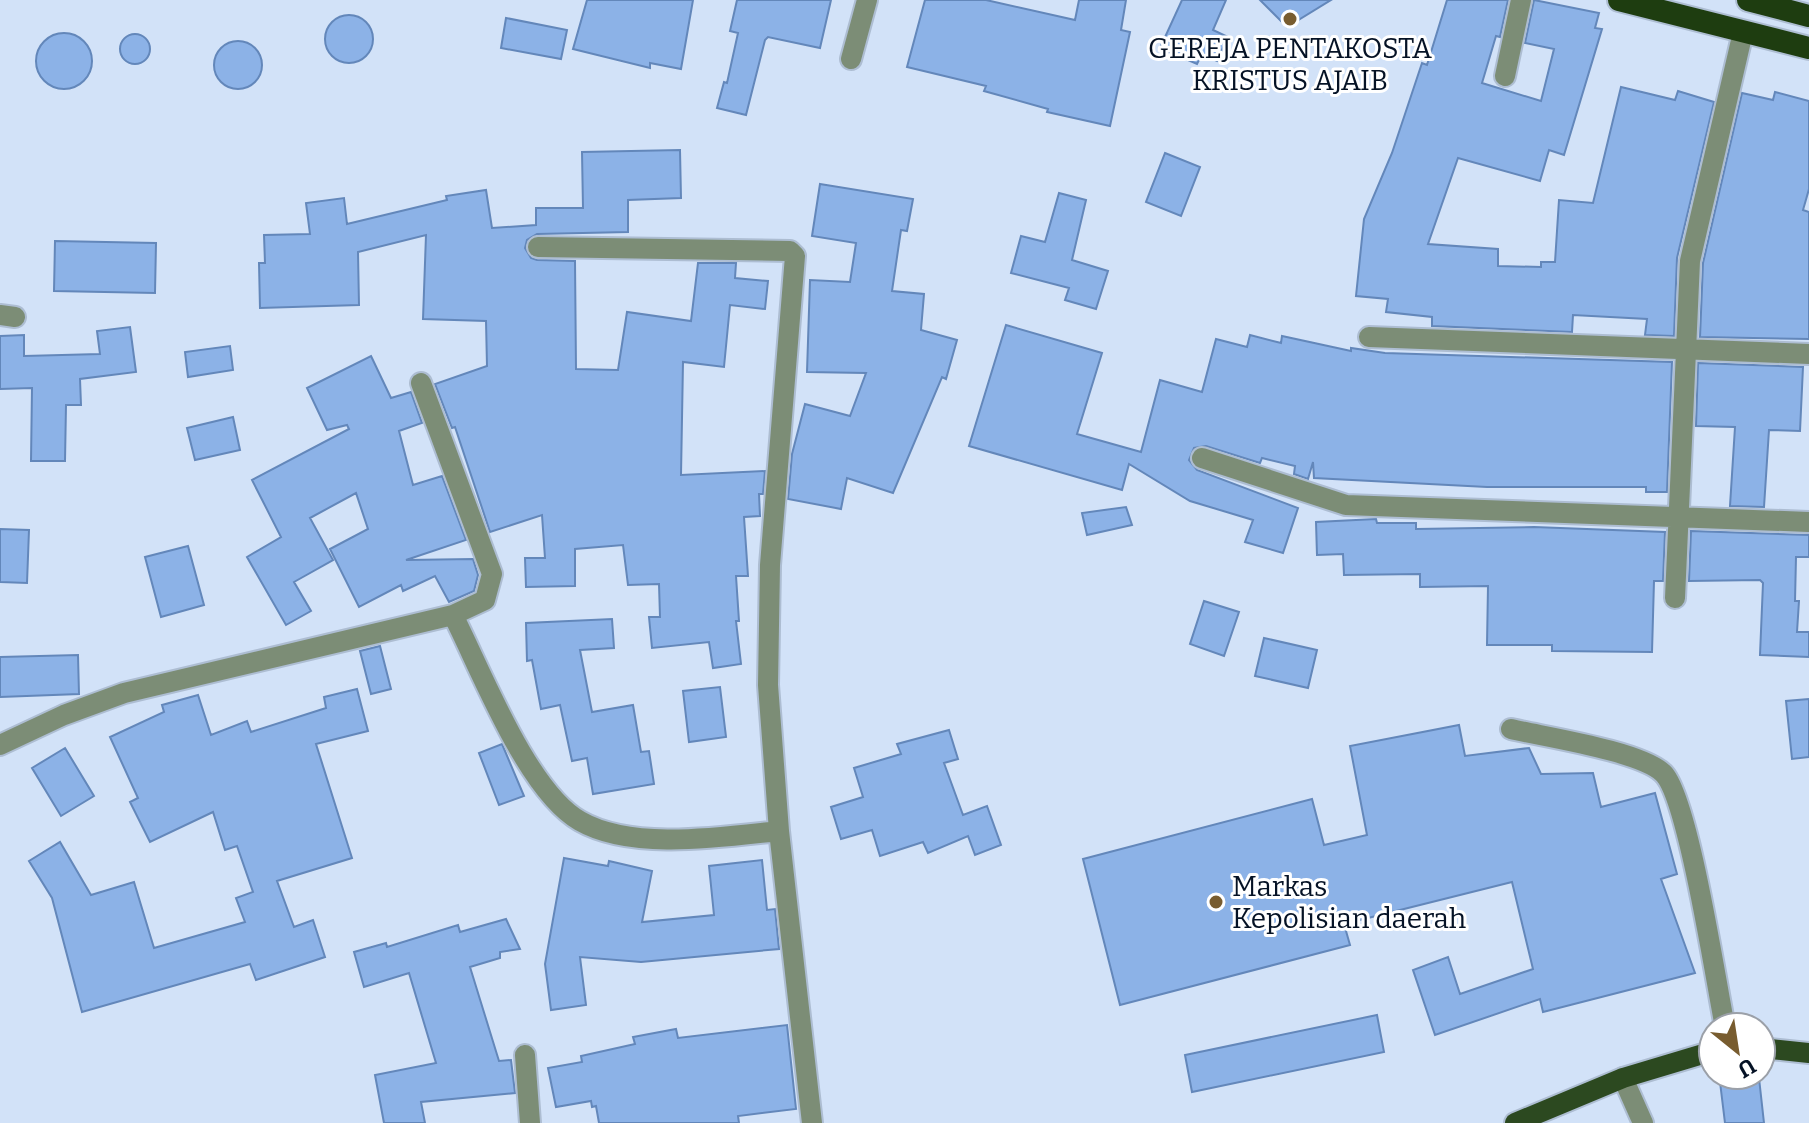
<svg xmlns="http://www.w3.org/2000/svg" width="1809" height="1123" font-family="Bitter,serif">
	<rect width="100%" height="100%" fill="#d2e2f8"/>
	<path fill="#8cb2e7" stroke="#6387ba" stroke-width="2" d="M587,0H693L681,69L650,63V68L573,49Z
		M737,0H831L820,48L768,37L765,40L746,115L717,108L724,82L727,83L738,33L730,31Z
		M925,0H986L1075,20L1079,0H1126L1121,30L1130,32L1110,126L1047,112L1048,109L984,91L986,86L907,67Z
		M1182,0H1226L1213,30L1228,37L1217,61L1202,54L1197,64L1160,48Z
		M1260,0H1331L1287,27Z
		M1447,0H1508L1500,37L1496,36L1482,83L1541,101L1554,49L1525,43L1534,0L1599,13L1595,28L1602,29L1564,155L1549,150L1540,181L1458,158L1428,244L1498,249V266L1541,267V262H1555L1559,200L1593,203L1621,87L1675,100L1678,91L1714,102L1677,258L1674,336L1645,335L1647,319L1573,315L1572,332L1432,326V317L1386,312L1388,299L1356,296L1364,219L1392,153L1422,63L1427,65Z
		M325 39a24 24 0 1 1 48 0a24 24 0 1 1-48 0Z
		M506,18L567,30L561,59L501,48Z
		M36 61a28 28 0 1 1 56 0a28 28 0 1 1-56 0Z
		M120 49a15 15 0 1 1 30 0a15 15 0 1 1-30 0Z
		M214 65a24 24 0 1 1 48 0a24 24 0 1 1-48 0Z
		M1775,92L1809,101V189L1803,210L1809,212V339L1700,337L1703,263L1742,93L1773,100Z
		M680,150L681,198L628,200V232L537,234L527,240L525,248L531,258L537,260L575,261L576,369L618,370L627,312L691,321L698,263H736L735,278L768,281L765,309L730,305L724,367L683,362L681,475L765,471L763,494H759L760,516L744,517L748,576H736L739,621H736L741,664L713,668L709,642L652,648L649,617H660L659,584L628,585L623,545L575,549V586L526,587L525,558H545L542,515L490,532L455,427L452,428L435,384L487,366L486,321L423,319L426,235L358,252L359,305L260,308L259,263H265L264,235L310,234L306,203L344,198L347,224L447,200L446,196L486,190L492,228L536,225V208H583L582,152Z
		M1165,153L1200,167L1181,216L1146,202Z
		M820,184L913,199L907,231L901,230L892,291L924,294L921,330L957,340L946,379L942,377L893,493L847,478L841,509L788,499L792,454L805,404L850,416L866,373L807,372L810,280L850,282L856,243L812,236Z
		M1059,193L1086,200L1072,260L1108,271L1096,309L1065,300L1069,288L1011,273L1021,236L1045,242Z
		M55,241L156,243L155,293L54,291Z
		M1006,325L1102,353L1077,434L1141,452L1160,380L1202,392L1216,339L1247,347L1250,335L1281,343L1282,336L1351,351V348L1385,353L1672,362L1667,492H1646V487H1487L1314,478L1313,462L1308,479L1294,474L1295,466L1262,458L1260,463L1206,446L1194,448L1189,460L1197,470L1298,508L1283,553L1245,542L1253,520L1190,501L1129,464L1122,490L969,446Z
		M130,327L136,372L80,379L81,405H66L65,461H31L32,388L0,389V336L24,335V356L100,354L97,331Z
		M230,346L233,370L188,377L185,352Z
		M371,356L391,398L411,392L422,423L399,431L413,485L442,476L466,540L406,560L473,559L478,575L474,591L449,602L435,576L403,591L401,585L359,607L330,549L368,529L356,493L310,518L333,560L294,582L311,611L286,625L247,557L281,537L252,480L349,429L347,425L327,430L307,388Z
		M1698,363L1803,367L1800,431L1769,430L1764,507L1730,506L1735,427L1696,426Z
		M233,417L240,450L195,460L187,428Z
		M1126,507L1132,525L1087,535L1082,513Z
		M1376,519L1377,523H1416V529L1534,527L1665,532L1663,581H1654L1652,652L1552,651V645H1487L1488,586L1420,587V574L1344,575L1343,554L1317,555L1316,522Z
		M0,529L29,530L27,583L0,582Z
		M1691,531L1809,535V557H1796L1795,601H1799L1797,632H1809V657L1760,655L1763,583L1760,580L1689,581Z
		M188,546L204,605L161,617L145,557Z
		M1204,601L1239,612L1224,656L1190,644Z
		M612,619L614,648L580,650L592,712L633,705L641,752L649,751L654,784L593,794L587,758L572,761L560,705L541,709L532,660L527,661L526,623Z
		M1264,638L1317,650L1308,688L1255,676Z
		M380,646L391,689L371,694L360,651Z
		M78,655L79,694L0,697V657Z
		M720,687L726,737L689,742L683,691Z
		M357,689L368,731L316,744L352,858L277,881L294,927L313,920L325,957L256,980L250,964L82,1012L52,898L29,861L60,842L91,895L134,882L154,948L245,922L236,898L253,892L237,846L225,850L213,812L150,842L130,802L138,798L110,737L164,712L162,705L198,695L211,735L247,721L251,732L326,708L324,697Z
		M1809,699V757L1792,759L1786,701Z
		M1459,725L1465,756L1529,748L1541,774L1593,773L1601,807L1655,793L1677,874L1661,879L1695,973L1543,1012L1540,999L1435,1035L1413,970L1448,957L1460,994L1533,969L1512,882L1344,924L1350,945L1120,1005L1083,859L1312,799L1324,845L1367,835L1350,746Z
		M949,730L958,759L944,763L963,815L987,806L1001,845L975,855L968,836L928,853L923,842L880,856L872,830L841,839L831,807L863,797L854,768L901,754L897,744Z
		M502,744L524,796L499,805L479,753Z
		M65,748L94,796L61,816L32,768Z
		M564,858L608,866L609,861L652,871L642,922L714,915L709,866L762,860L767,910L775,909L779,949L641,962L580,957L586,1005L551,1010L545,964Z
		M506,919L520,949L500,952V958L470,967L499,1061L511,1060L515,1093L421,1102L425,1123H384L375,1075L436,1063L409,973L364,987L354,952L386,943L387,947L458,925L460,932Z
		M1377,1015L1384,1052L1192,1092L1185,1055Z
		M787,1025L796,1109L738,1116L739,1123H599L596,1106L592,1107L591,1101L556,1107L548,1068L582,1062L581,1056L635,1044L633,1037L676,1029L678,1038Z
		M1759,1078L1764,1123H1725L1720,1082Z"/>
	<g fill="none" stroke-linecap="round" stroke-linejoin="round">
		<defs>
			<path id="minor" d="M851,59L867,0
				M1505,76L1521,0
				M538,247L790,251L795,256L770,565L768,685L779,831
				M0,315L15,317
				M1369,337L1809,354
				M421,383L492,574L485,600L453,615
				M1202,458L1346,505L1809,522
				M1675,598L1690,261L1743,32
				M1511,729C1545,737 1640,751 1663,773C1688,796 1716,983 1725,1027
				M0,745L64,715L124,693L453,615C481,670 527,791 580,821C632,851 722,837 779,831L812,1123
				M525,1055L530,1123
				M1623,1078L1643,1123"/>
			<path id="primary" d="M1761,1048L1809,1053
				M1515,1123L1623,1078L1713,1051"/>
			<path id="trunk" d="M1619,0L1809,48
				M1748,0L1809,16"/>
		</defs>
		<use href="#minor" stroke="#adbdd2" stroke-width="24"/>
		<use href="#primary" stroke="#adbdd2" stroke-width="24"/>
		<use href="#trunk" stroke="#adbdd2" stroke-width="26"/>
		<use href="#minor" stroke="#7c8d76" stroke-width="20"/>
		<use href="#primary" stroke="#2c4920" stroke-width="20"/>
		<use href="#trunk" stroke="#1e3d10" stroke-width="22"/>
	</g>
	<g fill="#785c2f" stroke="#fff" stroke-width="3">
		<circle cx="1290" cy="19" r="8"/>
		<circle cx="1216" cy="902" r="8"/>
	</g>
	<g text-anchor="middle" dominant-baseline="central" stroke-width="6" stroke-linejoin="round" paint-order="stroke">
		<g font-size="28" fill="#051225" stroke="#fff">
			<text x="1290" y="48">GEREJA PENTAKOSTA<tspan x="1290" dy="32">KRISTUS AJAIB</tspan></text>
			<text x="1232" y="886" text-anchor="start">Markas<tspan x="1232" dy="32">Kepolisian daerah</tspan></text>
		</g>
	</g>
	<g transform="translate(1737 1051) rotate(150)"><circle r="38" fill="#ffffff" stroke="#9ba0a8" stroke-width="2"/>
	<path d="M0-6L14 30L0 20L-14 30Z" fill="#785c2f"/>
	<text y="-12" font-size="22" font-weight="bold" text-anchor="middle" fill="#051225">U</text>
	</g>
</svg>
